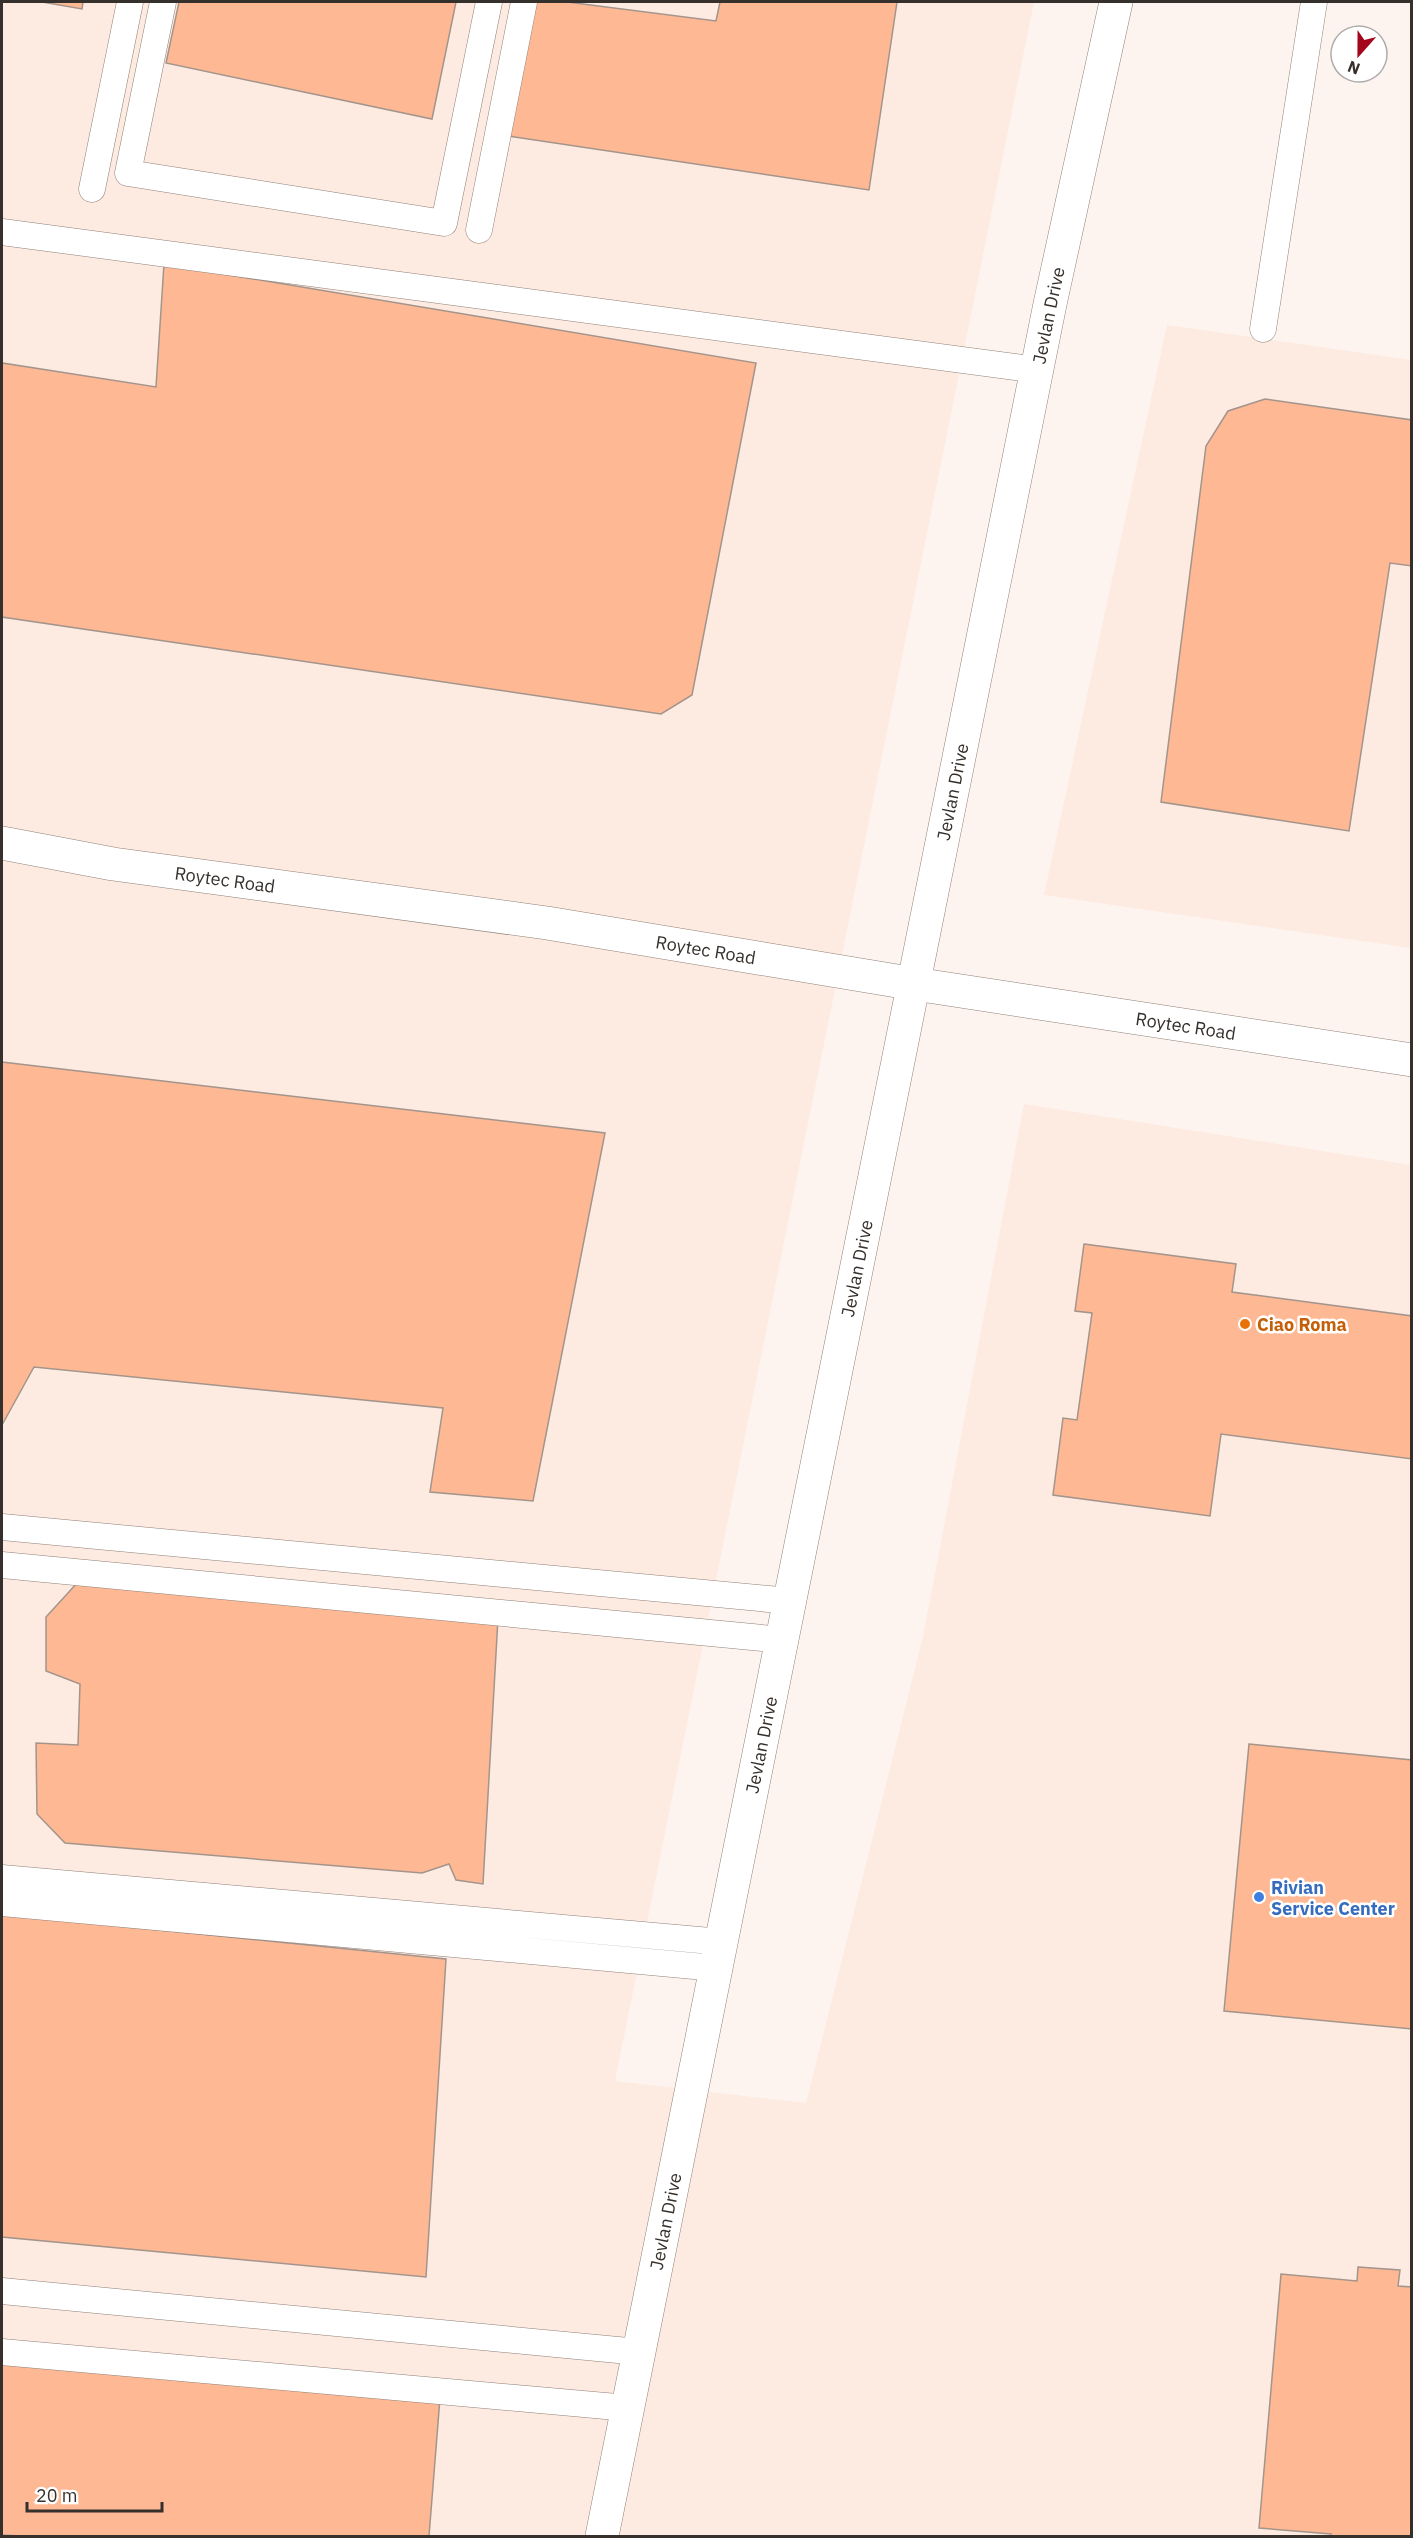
<svg xmlns="http://www.w3.org/2000/svg" width="1413" height="2538" font-family="'IBM Plex Sans',sans-serif">
	<rect width="100%" height="100%" fill="#fef4ef"/>
	<path fill="#fdeae0" d="M2,2H1034L615,2081L806,2103L923,1637L1024,1104L1411,1165V2536H2Z
		M1167,325L1411,360V948L1044,895Z"/>
	<path fill="#feb994" stroke="#a3948c" stroke-width="1.5" d="M42,2H83L82,9Z
		M179,2H456L432,119L166,63Z
		M536,2H567L716,21L720,2H897L869,190L508,136Z
		M164,264L756,363L692,695L661,714L2,617V363L156,387Z
		M1265,399L1412,420V566L1390,563L1349,831L1161,802L1206,446L1228,411Z
		M2,1062L605,1133L533,1501L430,1492L443,1408L34,1367L2,1425Z
		M1084,1244L1236,1264L1232,1292L1412,1316V1459L1221,1434L1210,1516L1053,1495L1063,1418L1077,1420L1092,1313L1075,1311Z
		M78,1582L498,1618L483,1884L456,1880L449,1864L422,1873L65,1843L37,1814L36,1743L78,1745L80,1684L46,1671V1617Z
		M1249,1744L1412,1760V2029L1224,2011Z
		M2,1914L446,1959L426,2277L2,2237Z
		M1358,2267L1400,2270L1398,2286L1412,2287V2536H1331V2534L1259,2528L1281,2274L1357,2281Z
		M2,2359L440,2398L429,2536H23L2,2535Z"/>
	<g fill="none" stroke-linecap="round" stroke-linejoin="round">
		<defs>
			<path id="service" d="M163,2L128,173L444,223L489,2
				M92,189L130,2
				M479,230L524,2
				M2,232L1037,370
				M1263,329L1314,2
				M2,1527L790,1601
				M2,1565L783,1640
				M2,1878L722,1942
				M2,1903L716,1968
				M2,2291L639,2352
				M2,2352L628,2408"/>
			<g id="minor">
				<path id="s1" d="M2,843L113,864L547,923L915,984L1412,1060"/>
				<path id="s2" d="M602,2536L1050,304L1116,2"/>
			</g>
		</defs>
		<use href="#service" stroke="#908179" stroke-width="27"/>
		<use href="#minor" stroke="#908179" stroke-width="34"/>
		<use href="#service" stroke="#fff" stroke-width="26"/>
		<use href="#minor" stroke="#fff" stroke-width="33"/>
	</g>
	<circle fill="#e8710a" stroke="#fff" stroke-width="2" cx="1245" cy="1324" r="6"/>
	<circle fill="#3f7fe0" stroke="#fff" stroke-width="2" cx="1259" cy="1897" r="6"/>
	<g text-anchor="middle" dominant-baseline="central" stroke-width="5" stroke-linejoin="round" paint-order="stroke">
		<g font-size="18" fill="#36302c" stroke="#fff">
			<text stroke="none"><textPath href="#s2" startOffset="2265">Jevlan Drive</textPath></text>
			<text stroke="none"><textPath href="#s2" startOffset="1779">Jevlan Drive</textPath></text>
			<text stroke="none"><textPath href="#s1" startOffset="226">Roytec Road</textPath></text>
			<text stroke="none"><textPath href="#s1" startOffset="712">Roytec Road</textPath></text>
			<text stroke="none"><textPath href="#s1" startOffset="1198">Roytec Road</textPath></text>
			<text stroke="none"><textPath href="#s2" startOffset="1293">Jevlan Drive</textPath></text>
			<text stroke="none"><textPath href="#s2" startOffset="807">Jevlan Drive</textPath></text>
			<text stroke="none"><textPath href="#s2" startOffset="321">Jevlan Drive</textPath></text>
		</g>
		<g font-size="18" font-weight="bold" fill="#c56008" stroke="#fff" text-anchor="start">
			<text x="1257" y="1324">Ciao Roma</text>
		</g>
		<g font-size="18" font-weight="bold" fill="#366cbe" stroke="#fff" text-anchor="start">
			<text x="1271" y="1887">Rivian<tspan x="1271" dy="21">Service Center</tspan></text>
		</g>
	</g>
	<rect width="1413" height="2538" fill="none" stroke="#36302c" stroke-width="6"/>
	<g transform="translate(1359 54) rotate(201)"><circle r="28" fill="#ffffff" stroke="#afacab" stroke-width="1.5"/>
	<path d="M0-4.5L10 22L0 15L-10 22Z" fill="#a3061d"/>
	<text y="-9" font-size="16" font-weight="bold" text-anchor="middle" fill="#36302c">N</text>
	</g>
	<path d="M27 2502v9h135v-9" fill="none" stroke="#36302c" stroke-width="3"/>
	<text x="36" y="2502" font-size="18" fill="#36302c" stroke="#ffffff" stroke-width="4.5" paint-order="stroke">20 m</text>
</svg>
